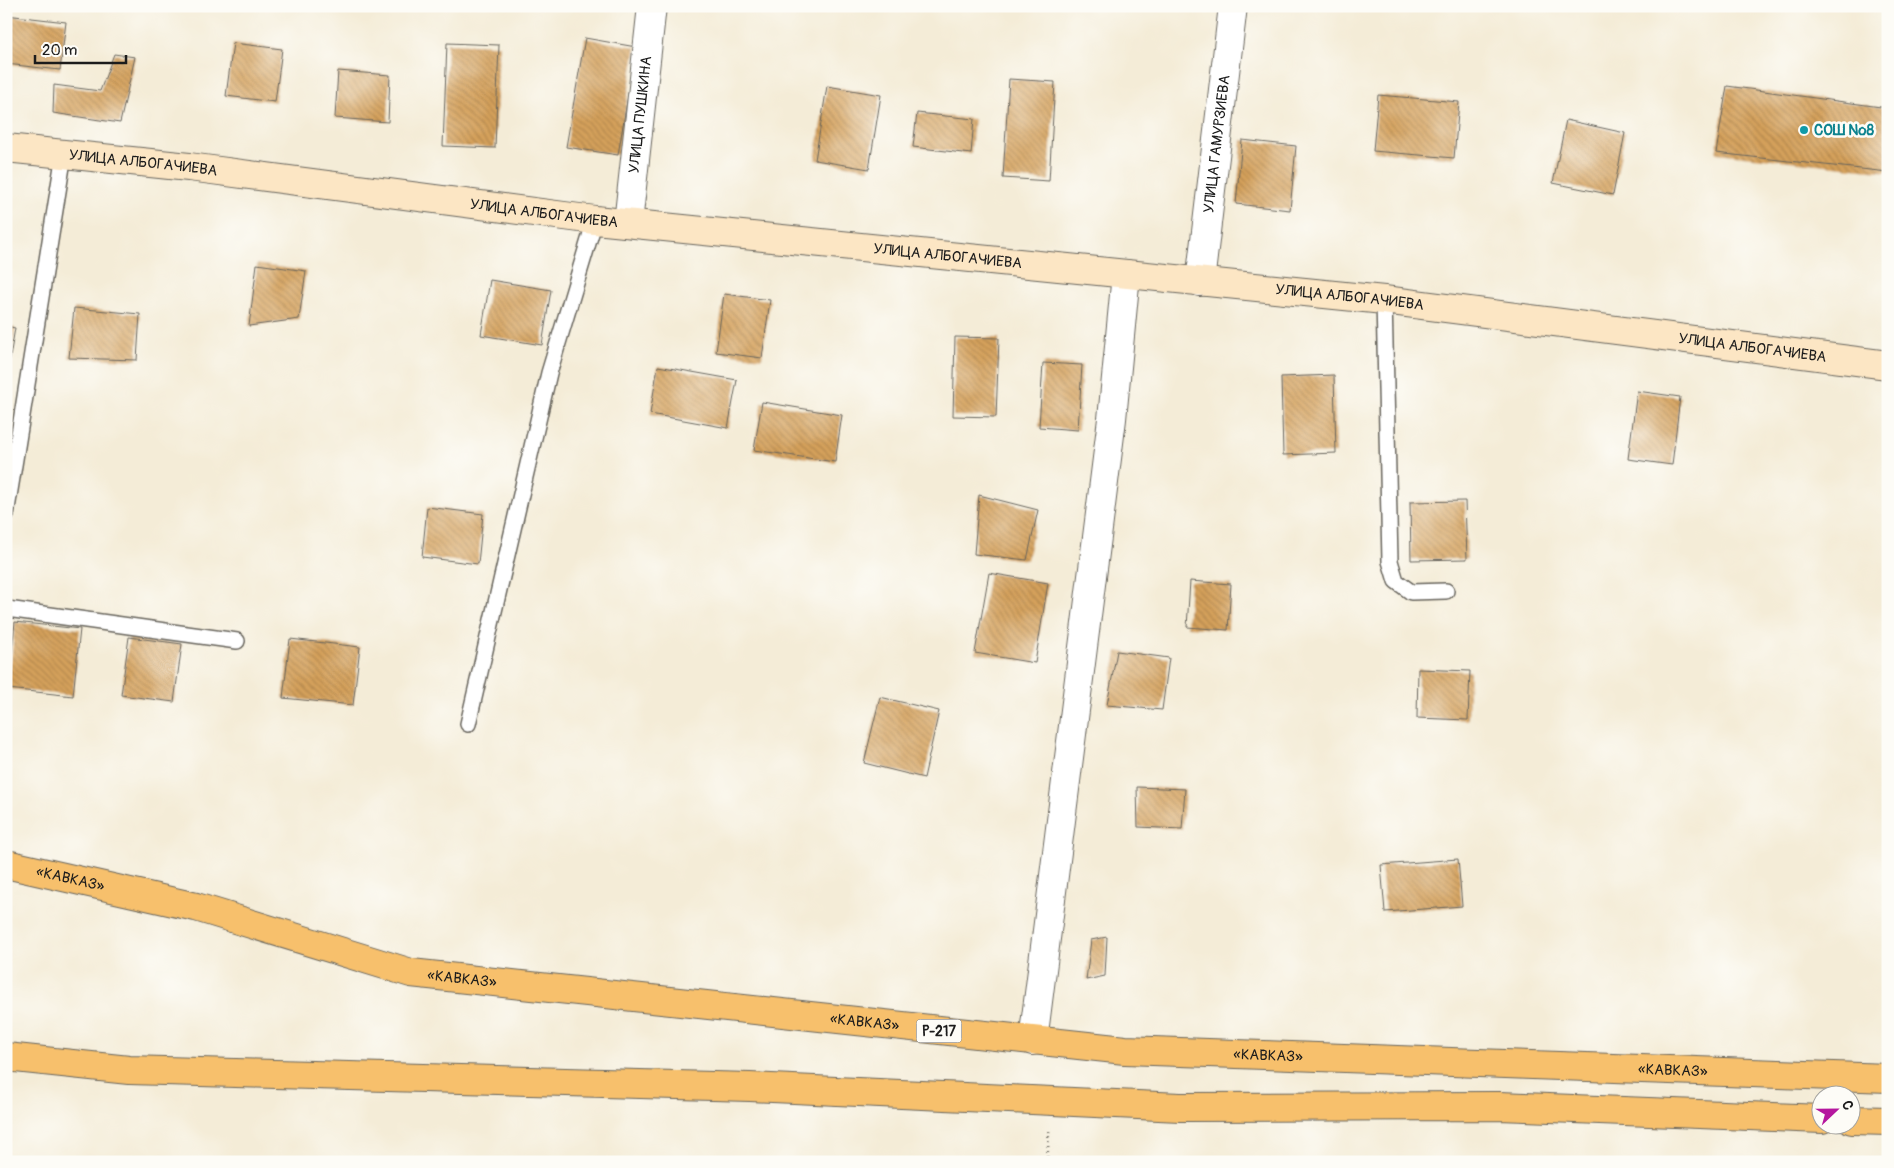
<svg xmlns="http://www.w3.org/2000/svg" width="1894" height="1168" font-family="Pangolin,sans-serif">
	<defs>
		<pattern id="building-back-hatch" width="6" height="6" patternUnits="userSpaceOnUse" patternTransform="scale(1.25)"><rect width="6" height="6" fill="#d5a15b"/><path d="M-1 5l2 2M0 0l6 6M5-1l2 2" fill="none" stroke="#ac824a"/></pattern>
	</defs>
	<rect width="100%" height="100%" fill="#fdfcf7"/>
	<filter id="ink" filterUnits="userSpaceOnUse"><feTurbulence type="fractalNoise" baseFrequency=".02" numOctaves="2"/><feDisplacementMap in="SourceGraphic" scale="10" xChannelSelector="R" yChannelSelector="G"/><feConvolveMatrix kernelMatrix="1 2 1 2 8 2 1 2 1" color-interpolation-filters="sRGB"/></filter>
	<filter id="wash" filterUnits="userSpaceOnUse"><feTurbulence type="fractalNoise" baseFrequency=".0096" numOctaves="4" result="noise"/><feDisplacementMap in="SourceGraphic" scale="20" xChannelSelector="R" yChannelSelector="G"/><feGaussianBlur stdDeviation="1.12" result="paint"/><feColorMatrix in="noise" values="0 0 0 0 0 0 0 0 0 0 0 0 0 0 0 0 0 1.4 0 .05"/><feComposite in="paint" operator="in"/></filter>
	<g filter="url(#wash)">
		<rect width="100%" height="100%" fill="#f4ecd7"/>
		<g id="blocks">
			<path fill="url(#building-back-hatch)" d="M6,15L66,22L60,70L6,64Z
				M585,38L636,47L618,155L566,147Z
				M233,43L282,49L275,102L226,96Z
				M447,43L499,45L495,148L443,146Z
				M114,54L135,57L120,123L53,113L54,85L100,91Z
				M338,71L390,75L388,122L335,118Z
				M1009,79L1055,82L1049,181L1003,178Z
				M827,86L881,95L869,169L815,160Z
				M1727,86L1888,108V172L1716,153Z
				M1378,95L1459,102L1454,158L1373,151Z
				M917,113L974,119L971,154L913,147Z
				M1566,120L1625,133L1613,195L1553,183Z
				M1242,140L1296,146L1290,210L1236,204Z
				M257,264L306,271L299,319L249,326Z
				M490,280L551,290L542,345L481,335Z
				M724,294L770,300L762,358L716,352Z
				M74,308L140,314L137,360L69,358Z
				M6,326L15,328L7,375L6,374Z
				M955,337L999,338L996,417L953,416Z
				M1043,363L1082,365L1078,430L1039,427Z
				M658,366L737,380L728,428L650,414Z
				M1334,375L1336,453L1283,455L1281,377Z
				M1637,391L1680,397L1672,465L1628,459Z
				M762,402L842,415L835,462L754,450Z
				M979,495L1038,510L1027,560L974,554Z
				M1465,501L1467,559L1411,560L1410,502Z
				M427,507L483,514L478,564L422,557Z
				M989,573L1048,583L1035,663L975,653Z
				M1190,581L1231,584L1228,630L1187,627Z
				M15,622L80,629L73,696L8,689Z
				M129,637L182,644L174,702L121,695Z
				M290,639L360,647L353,705L283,698Z
				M1117,651L1169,658L1162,710L1107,705Z
				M1418,669L1470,671L1468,720L1417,718Z
				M880,697L939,711L924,778L864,763Z
				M1137,787L1185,789L1182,829L1138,827Z
				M1458,859L1462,906L1385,912L1381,865Z
				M1107,937L1105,976L1086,980L1091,940Z"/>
		</g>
	</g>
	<g filter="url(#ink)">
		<use href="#blocks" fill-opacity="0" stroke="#68655d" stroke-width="1"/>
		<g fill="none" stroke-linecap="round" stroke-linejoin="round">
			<defs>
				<path id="lane" d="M1384,300L1390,561L1396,581L1411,592L1446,591
					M6,515L64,154
					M6,607L7,609L237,641
					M468,724L549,373L595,220"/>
				<g id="street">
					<path id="s1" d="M628,223L652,6"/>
					<path id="s2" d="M1200,282L1233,6"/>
					<path d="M1033,1041L1112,419L1126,274"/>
				</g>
				<g id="secondary">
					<path id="s3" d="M6,148L189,167L595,220L1384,300L1888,365"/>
				</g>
				<g id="highway">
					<path id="s4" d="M6,864L196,907L411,973L1125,1050L1888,1078"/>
					<path d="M6,1057L129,1070L750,1087L1180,1107L1499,1106L1822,1119"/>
					<path d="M1852,1120L1888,1121"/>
				</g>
			</defs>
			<use href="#lane" stroke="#68655d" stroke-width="18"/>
			<use href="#street" stroke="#68655d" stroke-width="30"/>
			<use href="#secondary" stroke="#68655d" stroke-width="30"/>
			<use href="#highway" stroke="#68655d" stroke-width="30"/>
			<path stroke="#68655d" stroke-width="3" stroke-dasharray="1 4" stroke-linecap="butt" d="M1047,1162L1049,1130"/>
			<use href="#lane" stroke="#fff" stroke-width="15"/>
			<use href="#street" stroke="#fff" stroke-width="28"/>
			<use href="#secondary" stroke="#fce6c4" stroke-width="28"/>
			<use href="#highway" stroke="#f7c06c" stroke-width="28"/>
		</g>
	</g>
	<circle fill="#0f9aa8" stroke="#fdfcf7" stroke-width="2" cx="1804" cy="130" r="5"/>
	<g text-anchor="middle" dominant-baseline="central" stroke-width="5" stroke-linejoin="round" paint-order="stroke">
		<rect fill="#fdfcf7" stroke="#605f5e" stroke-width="1" x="916.5" y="1019.5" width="45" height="23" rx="4"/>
		<g font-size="14" font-weight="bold" fill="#1c1c1c">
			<text x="939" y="1031">Р-217</text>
		</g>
		<g font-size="15" fill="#1c1c1c" stroke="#fdfcf7">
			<text stroke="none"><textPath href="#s1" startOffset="109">УЛИЦА ПУШКИНА</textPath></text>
			<text stroke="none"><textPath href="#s2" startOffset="139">УЛИЦА ГАМУРЗИЕВА</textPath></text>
			<text stroke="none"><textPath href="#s3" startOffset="138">УЛИЦА АЛБОГАЧИЕВА</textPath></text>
			<text stroke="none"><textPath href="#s3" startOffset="542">УЛИЦА АЛБОГАЧИЕВА</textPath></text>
			<text stroke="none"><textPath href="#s3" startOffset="948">УЛИЦА АЛБОГАЧИЕВА</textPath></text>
			<text stroke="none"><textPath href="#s3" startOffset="1352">УЛИЦА АЛБОГАЧИЕВА</textPath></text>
			<text stroke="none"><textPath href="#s3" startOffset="1758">УЛИЦА АЛБОГАЧИЕВА</textPath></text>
			<text stroke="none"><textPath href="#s4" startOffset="66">«КАВКАЗ»</textPath></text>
			<text stroke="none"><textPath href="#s4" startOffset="471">«КАВКАЗ»</textPath></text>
			<text stroke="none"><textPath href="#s4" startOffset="876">«КАВКАЗ»</textPath></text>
			<text stroke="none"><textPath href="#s4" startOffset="1281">«КАВКАЗ»</textPath></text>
			<text stroke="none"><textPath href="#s4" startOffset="1686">«КАВКАЗ»</textPath></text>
		</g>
		<g font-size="15" font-weight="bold" fill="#0d838f" stroke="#fdfcf7" text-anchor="start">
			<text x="1814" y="130">СОШ №8</text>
		</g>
	</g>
	<rect width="1894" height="1168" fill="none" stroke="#fdfcf7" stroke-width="25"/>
	<g transform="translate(1836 1110) rotate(68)"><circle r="24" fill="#fdfcf7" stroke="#a3a29f"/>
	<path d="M0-4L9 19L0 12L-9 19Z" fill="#b5179e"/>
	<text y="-8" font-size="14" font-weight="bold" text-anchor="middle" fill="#1c1c1c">С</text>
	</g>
	<path d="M35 55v8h91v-8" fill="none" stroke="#1c1c1c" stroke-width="2.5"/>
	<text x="42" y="55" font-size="15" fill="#1c1c1c" stroke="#fdfcf7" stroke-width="4" paint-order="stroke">20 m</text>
</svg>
